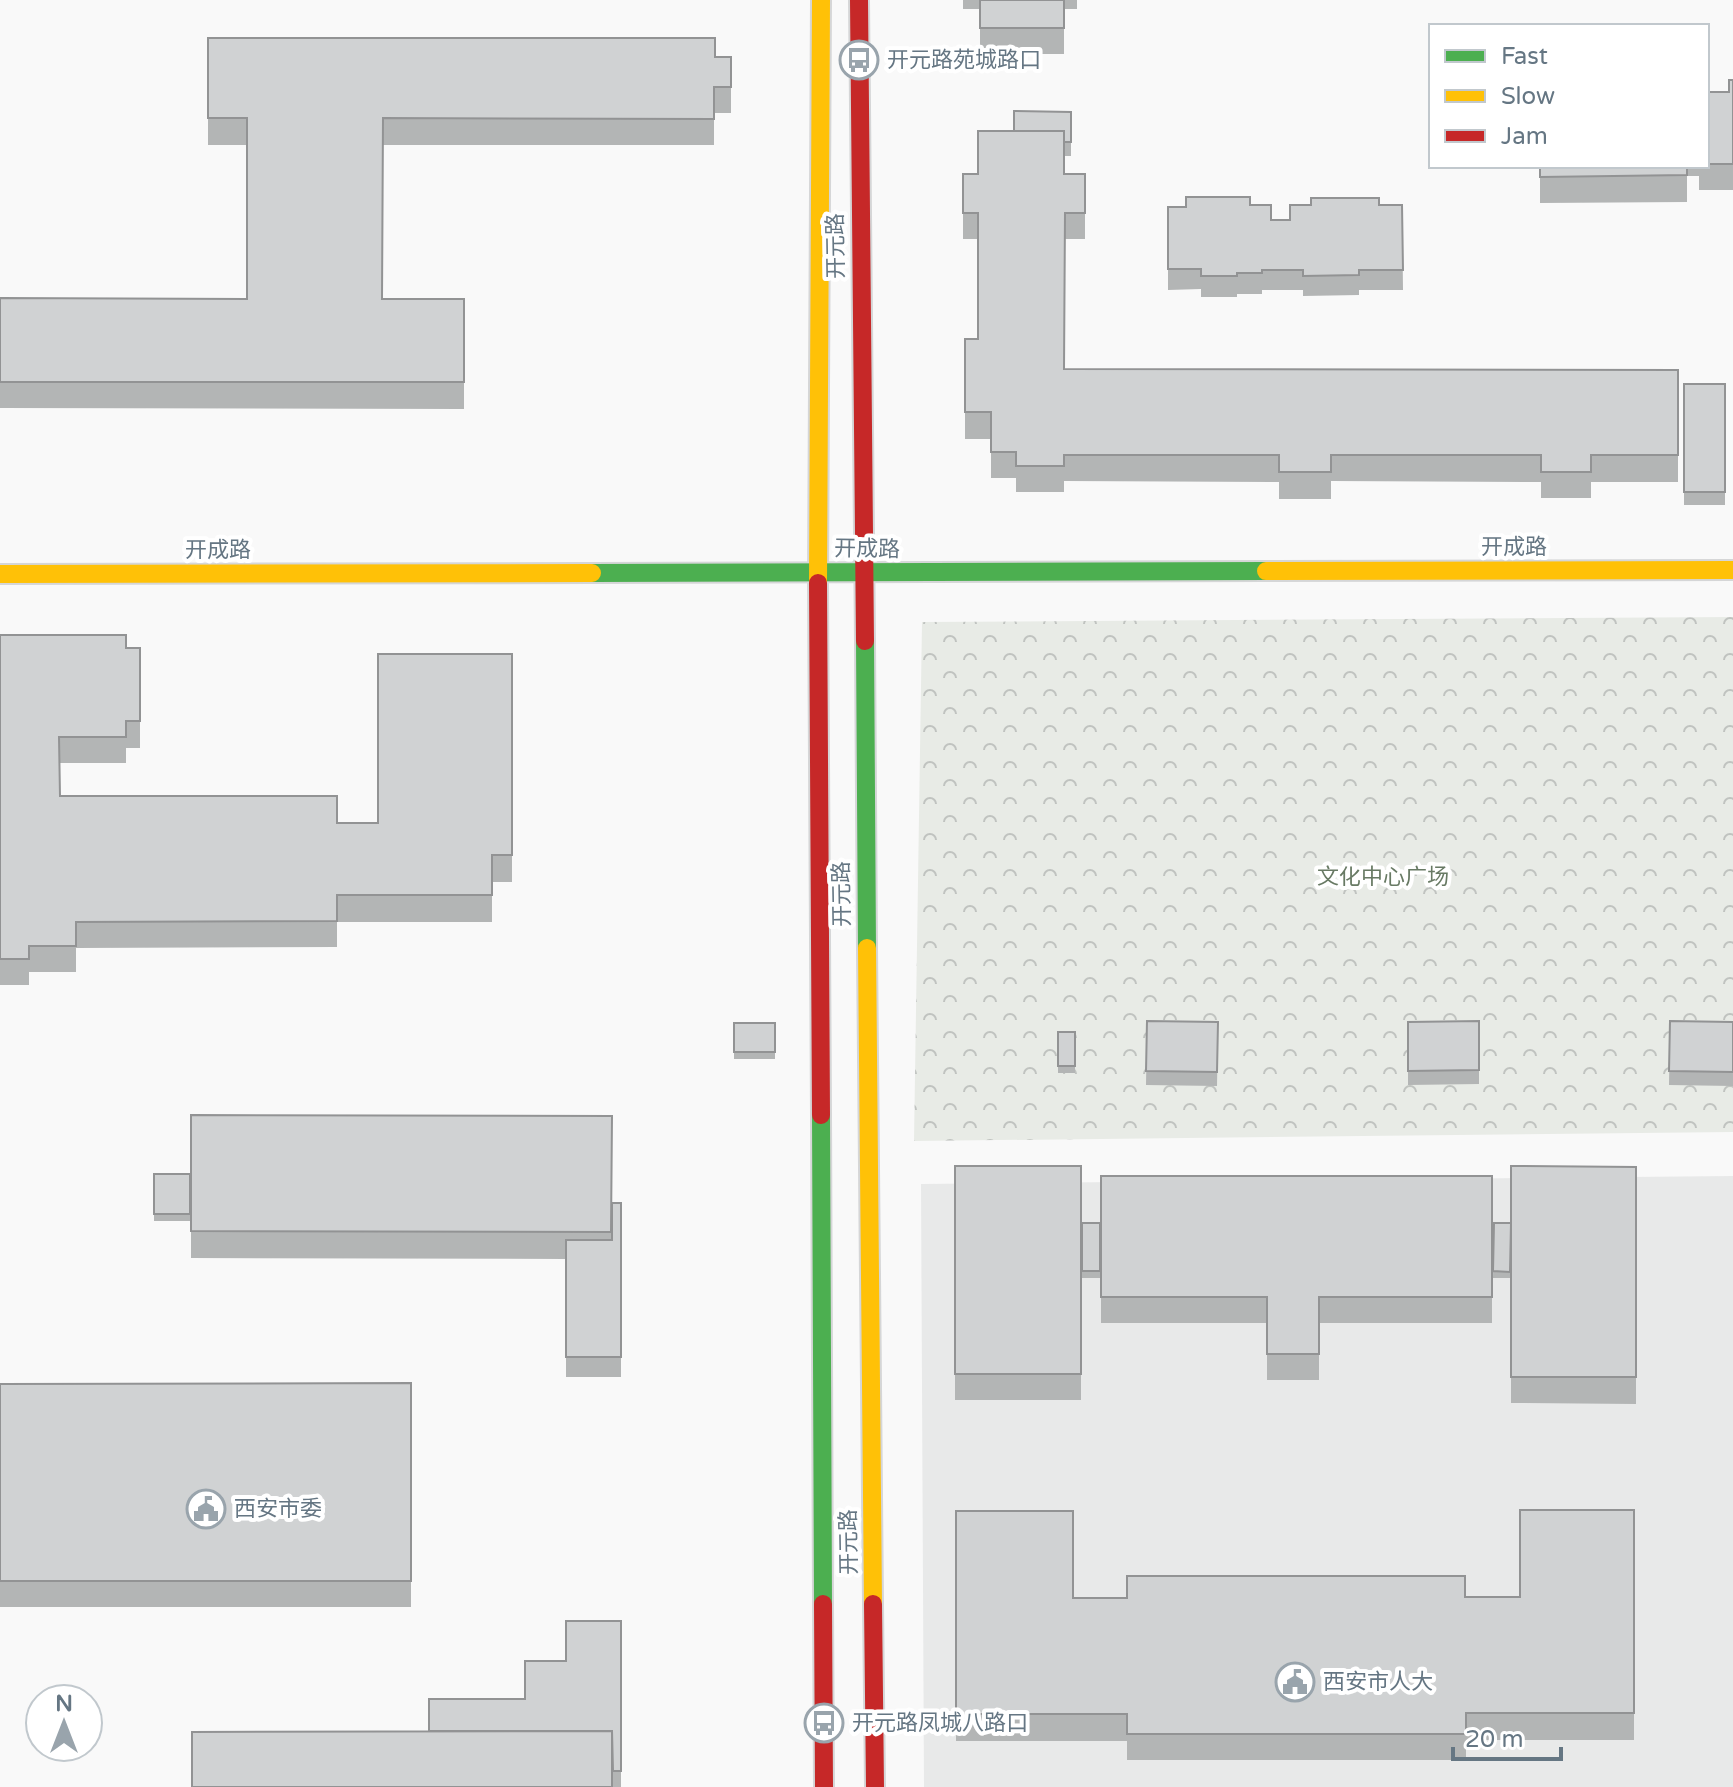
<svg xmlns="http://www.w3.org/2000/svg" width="1733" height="1787" font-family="'Varela Round','Noto Sans SC',sans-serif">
	<defs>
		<pattern id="forest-crowns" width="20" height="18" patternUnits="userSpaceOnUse" patternTransform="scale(2)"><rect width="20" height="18" fill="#e8ebe6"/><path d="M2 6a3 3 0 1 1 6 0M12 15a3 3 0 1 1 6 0" fill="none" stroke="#c0c3c0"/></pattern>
	</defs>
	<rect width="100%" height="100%" fill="#f9f9f9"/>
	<path fill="#e8e9e9" d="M1733,1176V1787H924L921,1184Z"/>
	<path fill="url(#forest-crowns)" d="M1733,617V1132L914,1141L922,622Z"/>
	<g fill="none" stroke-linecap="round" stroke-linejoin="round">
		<defs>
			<path id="fast" d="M592,573L1266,571
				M865,641L867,948
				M821,1115L823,1604"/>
			<path id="slow" d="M1266,571L1733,570
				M0,574L592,573
				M818,583L821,0
				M867,948L873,1604"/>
			<path id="jam" d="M859,0L865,641
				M818,583L821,1115
				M823,1604L824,1787
				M873,1604L875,1787"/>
		</defs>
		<use href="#fast" stroke="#d5d6d7" stroke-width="22"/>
		<use href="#slow" stroke="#d5d6d7" stroke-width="22"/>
		<use href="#jam" stroke="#d5d6d7" stroke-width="22"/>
		<use href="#fast" stroke="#4caf50" stroke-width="18"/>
		<use href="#slow" stroke="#ffc107" stroke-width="18"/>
		<use href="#jam" stroke="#c62828" stroke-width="18"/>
	</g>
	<path fill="#b3b5b5" d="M963,0H1077V9H1064V54H980V9H963Z
		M208,38L731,57V113H714V145H383L382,299H464V409L0,408V298L247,299V145H208Z
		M1733,80V190H1699V176H1687V202L1540,203V166H1707V92H1729Z
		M1071,112V156H1064V174H1085V239H1065L1064,369L1678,370V482H1591V498H1541V482L1331,481V499H1279V482L1064,481V492H1016V478H991V439H965V339H978V239H963V174H978L1014,131Z
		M1250,205L1271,220H1290L1379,205H1402L1403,290H1359V295L1303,296V290H1262V294H1237V297H1201V289L1168,290V207Z
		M1684,384H1725V505H1684Z
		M0,635L126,648H140V748H126V763H59L60,796L337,823H378L512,654V882H492V922H337V947L76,948V972H29V985H0Z
		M1147,1021L1218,1022L1217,1086L1146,1085Z
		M1479,1021V1084L1408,1085V1022Z
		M1670,1021L1733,1022V1086L1669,1085Z
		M734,1023H775V1059H734Z
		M1058,1032H1075V1073H1058Z
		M191,1115L612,1116L611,1240L621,1203V1377H566V1259L191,1258Z
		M955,1166H1081V1400H955Z
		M1511,1166L1636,1167V1404L1511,1403Z
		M154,1174H190V1221H154Z
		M1101,1176H1492V1323H1319V1380H1267V1323H1101Z
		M1082,1223H1100V1278H1082Z
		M1494,1223H1511L1510,1278H1493Z
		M411,1383V1607H0V1384Z
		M1634,1510V1740H1466V1760H1127V1741H956V1511L1073,1598L1520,1597Z
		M621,1621V1787H613V1757L429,1731L525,1699L566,1661Z"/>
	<path fill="#d0d2d3" stroke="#929394" stroke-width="2" d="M980,0H1064V28H980Z
		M208,38H715V57H731V87H714V119L383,118L382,299H464V382H0V298L247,299V118H208Z
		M1729,80H1733V164H1707V92H1729Z
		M1014,111L1071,112V142H1064V131H1014Z
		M978,131H1064V174H1085V213H1065L1064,369L1678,370V455H1591V472H1541V455H1331V472H1279V455H1064V466H1016V452H991V412H965V339H978V213H963V174H978Z
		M1540,166H1687V175L1540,177Z
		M1186,197H1250V205H1271V220H1290V205H1311V198H1379V205H1402L1403,270H1359V275L1303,276V270H1262V273H1237V276H1201V269H1168V207H1186Z
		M1684,384H1725V492H1684Z
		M0,635H126V648H140V721H126V737H59L60,796H337V823H378V654H512V855H492V895H337V921L76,922V946H29V959H0Z
		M1147,1021L1218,1022L1217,1072L1146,1071Z
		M1479,1021V1070L1408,1071V1022Z
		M1670,1021L1733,1022V1072L1669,1071Z
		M734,1023H775V1052H734Z
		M1058,1032H1075V1066H1058Z
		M191,1115L612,1116L611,1232L191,1231Z
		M955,1166H1081V1374H955Z
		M1511,1166L1636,1167V1377H1511Z
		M154,1174H190V1214H154Z
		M1101,1176H1492V1297H1319V1354H1267V1297H1101Z
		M612,1203H621V1357H566V1240H612Z
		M1082,1223H1100V1271H1082Z
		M1494,1223H1511L1510,1272L1493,1271Z
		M411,1383V1581H0V1384Z
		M1520,1510H1634V1713H1466V1734H1127V1714H956V1511H1073V1598H1127V1576H1465V1597H1520Z
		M566,1621H621V1771H613L612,1731H429V1699H525V1661H566Z
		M612,1731V1787H192V1732Z"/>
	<defs>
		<symbol id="bus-ring" viewBox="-11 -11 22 22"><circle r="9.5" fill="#fff" stroke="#99a4ac" stroke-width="1.5"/><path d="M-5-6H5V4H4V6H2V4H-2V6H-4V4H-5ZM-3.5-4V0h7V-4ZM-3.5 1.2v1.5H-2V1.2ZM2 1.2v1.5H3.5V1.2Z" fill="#99a4ac"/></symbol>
		<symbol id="civic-ring" viewBox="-11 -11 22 22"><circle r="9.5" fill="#fff" stroke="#99a4ac" stroke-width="1.5"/><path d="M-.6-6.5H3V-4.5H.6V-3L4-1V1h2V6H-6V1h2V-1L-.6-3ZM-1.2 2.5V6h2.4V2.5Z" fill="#99a4ac"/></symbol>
	</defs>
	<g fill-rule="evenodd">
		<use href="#bus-ring" x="837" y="38" width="44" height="44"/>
		<use href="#civic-ring" x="184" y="1487" width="44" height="44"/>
		<use href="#civic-ring" x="1273" y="1660" width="44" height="44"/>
		<use href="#bus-ring" x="802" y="1701" width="44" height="44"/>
	</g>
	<g text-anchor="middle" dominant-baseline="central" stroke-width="8" stroke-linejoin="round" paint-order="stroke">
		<g font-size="22" fill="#657683" stroke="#fff" text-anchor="start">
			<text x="887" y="60">开元路苑城路口</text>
			<text x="234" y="1509">西安市委</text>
			<text x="1323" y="1682">西安市人大</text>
			<text x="852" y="1723">开元路凤城八路口</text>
		</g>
		<g font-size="22" fill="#657683" stroke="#fff">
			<text transform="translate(836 246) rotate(-91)">开元路</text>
			<text x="1514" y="547">开成路</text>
			<text transform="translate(867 549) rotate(1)">开成路</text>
			<text x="218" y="550">开成路</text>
			<text transform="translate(842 894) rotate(-91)">开元路</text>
			<text transform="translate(849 1542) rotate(-91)">开元路</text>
		</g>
		<g font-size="22" fill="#687a64" stroke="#fff">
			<text x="1383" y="877">文化中心广场</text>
		</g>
	</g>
	<rect x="1429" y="24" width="280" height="144" fill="#ffffff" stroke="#c1c8cd" stroke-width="2"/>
	<rect x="1445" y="50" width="40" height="12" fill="#4caf50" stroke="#c1c8cd" stroke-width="2"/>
	<text x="1501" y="64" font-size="24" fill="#657683">Fast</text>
	<rect x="1445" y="90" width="40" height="12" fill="#ffc107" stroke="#c1c8cd" stroke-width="2"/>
	<text x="1501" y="104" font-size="24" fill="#657683">Slow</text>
	<rect x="1445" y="130" width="40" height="12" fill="#c62828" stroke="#c1c8cd" stroke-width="2"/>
	<text x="1501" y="144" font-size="24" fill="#657683">Jam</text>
	<g transform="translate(64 1723)"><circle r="38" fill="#ffffff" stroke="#c1c8cd" stroke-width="2"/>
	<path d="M0-6L14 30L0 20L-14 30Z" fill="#99a4ac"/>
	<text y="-12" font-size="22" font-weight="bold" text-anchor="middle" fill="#657683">N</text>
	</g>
	<path d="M1453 1747v12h108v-12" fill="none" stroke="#657683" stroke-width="4"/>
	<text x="1465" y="1747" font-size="24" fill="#657683" stroke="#ffffff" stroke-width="6" paint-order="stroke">20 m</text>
</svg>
